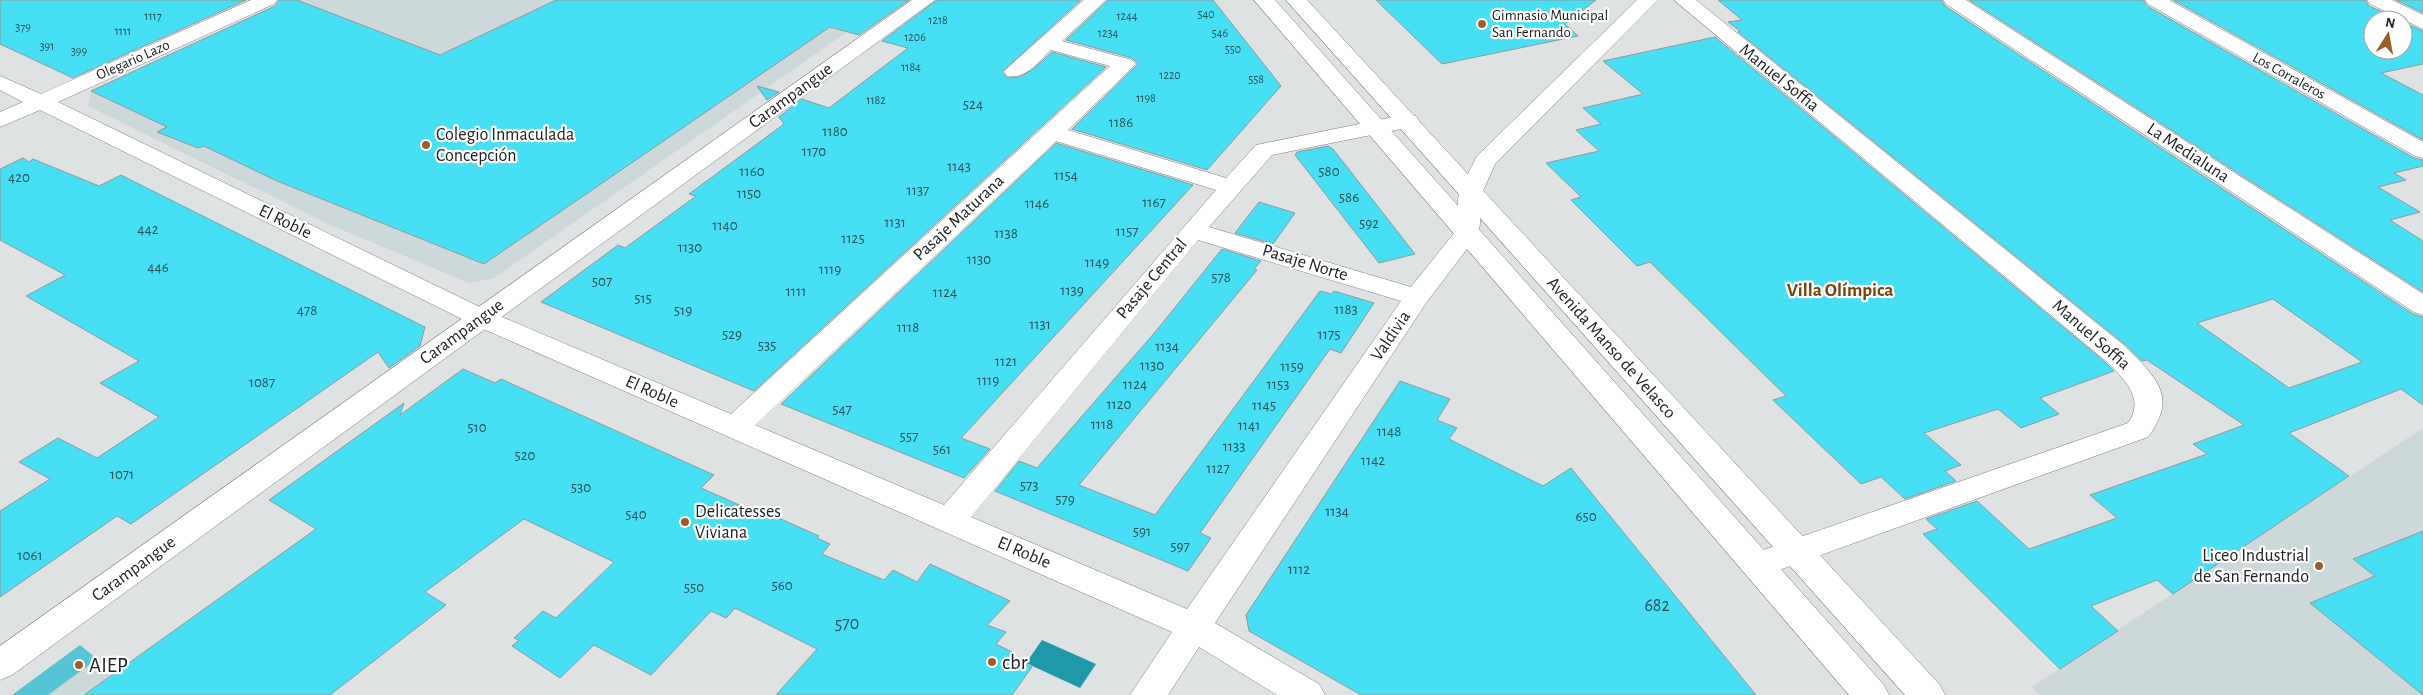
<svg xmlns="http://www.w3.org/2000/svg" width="2423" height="695" font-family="'Alegreya Sans',sans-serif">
	<rect width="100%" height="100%" fill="#dee2e3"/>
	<path fill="#ccd8da" d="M291,0H893L494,278L469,283L326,223L88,106L91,91Z
		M2423,428V695H2040L2032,687Z
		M80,645L142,695H13Z"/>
	<path fill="#57c4d5" d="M80,645L97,659L48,695H12Z"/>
	<path fill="#1f98a8" d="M1042,640L1096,664L1080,688L1026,663Z"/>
	<path fill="#47dff4" stroke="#959999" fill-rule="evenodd" d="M0,0H246L73,78L0,44Z
		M279,0H297L440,55L556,0H909L859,35L830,27L484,264L277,181L204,146L198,148L157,132L167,127L91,91L275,6Z
		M937,0H1081L1002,72L1007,78L1020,77L1032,70L1052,52L1106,67L754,391L541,302L618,245L625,248L696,196L689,194L784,124L779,117L802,99L829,108L908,48L882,41Z
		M1108,0H1213L1281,86L1207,170L1072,129L1138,64L1132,58L1066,40Z
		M1376,0H1596L1565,24L1578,36L1442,64Z
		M1718,0H1941L1945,6L2413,314L2423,317V405L2401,389L2289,433L2349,476L2173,594L2157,580L2091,606L2118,631L2060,669L1923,534L1937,529L1926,519L1977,501L2029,549L2117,518L2090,495L2207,454L2193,444L2244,425L2147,360L2142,361L2127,346L1738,32L1740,31L1728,22L1742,20ZM2273,299L2362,362L2289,388L2197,323Z
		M1969,0H2143L2147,6L2414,158L2423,160V166L2394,173L2406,180L2378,187L2420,212L2390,220L2423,241V292Z
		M2173,0H2365L2369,6L2400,20H2373V50H2403V22L2423,31V64L2381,73L2423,95V140Z
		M2396,0H2423V13Z
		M1715,37L2105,362L2114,371L2040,398L2059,414L2021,428L1998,409L1924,433L1961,465L1945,471L1956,481L1905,499L1881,477L1861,484L1773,400L1786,396L1650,262L1637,266L1571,200L1581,197L1546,163L1599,151L1576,130L1601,124L1583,108L1643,94L1603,61Z
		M757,86L779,92L767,100Z
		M1056,143L1193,185L961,438L990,449L964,478L781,404Z
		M1328,146L1333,149L1415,254L1379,263L1295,155L1297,152Z
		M23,158L29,162L33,159L99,186L121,175L425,327L420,346L389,368L378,352L131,524L117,516L0,597V511L50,479L19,462L58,438L97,458L159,417L100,383L139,361L26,296L65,275L0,240V169Z
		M1259,202L1295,213L1273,244L1235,233Z
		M1222,249L1261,261L1254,269L1257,270L1079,485L1155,515L1320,291L1332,294L1334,291L1374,303L1341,353L1330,349L1200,533L1211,538L1188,571L995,491L1019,461L1037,468L1156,331Z
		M463,369L495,383L501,379L714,475L701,488L771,519L774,516L819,536L817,538L830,544L822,554L884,580L893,570L917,582L930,564L1010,601L987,625L1006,632L996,644L1014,653L1010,657L1032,667L1012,695H776L817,649L735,608L726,618L711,611L651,675L594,645L560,678L512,646L519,640L514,638L543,611L556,618L614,562L524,519L425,592L446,605L330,695H84L316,529L269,500L404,403L400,415Z
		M1400,381L1450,399L1437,420L1457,428L1449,439L1543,486L1571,468L1756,695H1361L1249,631L1246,615Z
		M2423,531V695L2310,603L2375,576L2353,559Z"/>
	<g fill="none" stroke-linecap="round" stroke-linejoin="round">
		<defs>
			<path id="street" d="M251,0H277L274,4L58,102L490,312L731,414L1110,66L1051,50C1038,62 1025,80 1007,76L1004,71L1084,0H1106L1062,41L1132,60L1136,64L1068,130L1226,178L1256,145L1408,114L1416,116L1419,121L1416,126L1272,155L1209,227L1411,287L1455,232L1459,191L1477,156L1637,0H1658L1495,164L1483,191L1479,233L1426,303L1215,623L1319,684L1325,695H1277L1199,647L1168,695H1130L1172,632L472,324L40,110L0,127V112L23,102L0,90V76L41,94ZM1056,141L1216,190L944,505L755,425ZM1198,240L1401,301L1187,609L971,517Z
				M1674,0H1696L2126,347C2157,379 2178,396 2148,437L1768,574L1757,578L1746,574L1741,565L1746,556L2128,423C2146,398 2123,378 2106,361Z
				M1943,0H1966L2423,294V315L2414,312L1946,4Z
				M2145,0H2169L2423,142V158L2415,156L2148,4Z
				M2367,0H2392L2423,15V29L2370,4Z"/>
			<path id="secondary" d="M912,0H935L12,675L0,680V646Z
				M1254,0H1275L1883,684L1889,695H1849Z
				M1286,0H1307L1939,684L1945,695H1905Z"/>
		</defs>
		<use href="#street" stroke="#7c8081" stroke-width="1"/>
		<use href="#secondary" stroke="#7c8081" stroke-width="1"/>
		<use href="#street" fill="#fff" fill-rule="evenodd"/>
		<use href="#secondary" fill="#fff" fill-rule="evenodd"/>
	</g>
	<g fill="#9c5d24" stroke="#fff" stroke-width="2">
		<circle cx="1482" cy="24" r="5"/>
		<circle cx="426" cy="145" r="5"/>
		<circle cx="685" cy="522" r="5"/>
		<circle cx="2319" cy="566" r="5"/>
		<circle cx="992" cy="662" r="5"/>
		<circle cx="79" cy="665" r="5"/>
	</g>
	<g text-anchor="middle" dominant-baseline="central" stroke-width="4.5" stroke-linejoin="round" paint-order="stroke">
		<g font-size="12" fill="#2a5156">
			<text x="1206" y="14">540</text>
			<text x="153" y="16">1117</text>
			<text x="1127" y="16">1244</text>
			<text x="938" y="20">1218</text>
			<text x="23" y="27">379</text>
			<text x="123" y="31">1111</text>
			<text x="1108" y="33">1234</text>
			<text x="1220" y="33">546</text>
			<text x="915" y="37">1206</text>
			<text x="47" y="46">391</text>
			<text x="1233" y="49">550</text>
			<text x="79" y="51">399</text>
			<text x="911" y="67">1184</text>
			<text x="1170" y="75">1220</text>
			<text x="1256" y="79">558</text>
			<text x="1146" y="98">1198</text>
			<text x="876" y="100">1182</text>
		</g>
		<g font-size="15" fill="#202222" stroke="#fff" text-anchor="start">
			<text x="1492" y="15">Gimnasio Municipal<tspan x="1492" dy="17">San Fernando</tspan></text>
		</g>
		<g font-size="15" fill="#202222" stroke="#fff">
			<text transform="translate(133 60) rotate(-24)">Olegario Lazo</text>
			<text transform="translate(2289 76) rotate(29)">Los Corraleros</text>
		</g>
		<g font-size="15" fill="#2a5156">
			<text x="973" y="104">524</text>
			<text x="1121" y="122">1186</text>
			<text x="835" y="131">1180</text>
			<text x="814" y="151">1170</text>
			<text x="959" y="166">1143</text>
			<text x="752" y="171">1160</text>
			<text x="1329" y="171">580</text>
			<text x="1066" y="175">1154</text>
			<text x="19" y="177">420</text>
			<text x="918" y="190">1137</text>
			<text x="749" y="193">1150</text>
			<text x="1349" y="197">586</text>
			<text x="1154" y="202">1167</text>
			<text x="1037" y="203">1146</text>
			<text x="895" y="222">1131</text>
			<text x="1369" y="223">592</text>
			<text x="725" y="225">1140</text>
			<text x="148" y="229">442</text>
			<text x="1127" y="231">1157</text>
			<text x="1006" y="233">1138</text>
			<text x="853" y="238">1125</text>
			<text x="690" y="247">1130</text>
			<text x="979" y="259">1130</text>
			<text x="1097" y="262">1149</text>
			<text x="158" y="267">446</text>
			<text x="830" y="269">1119</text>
			<text x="1221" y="277">578</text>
			<text x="602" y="281">507</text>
			<text x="1072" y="290">1139</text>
			<text x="796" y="291">1111</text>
			<text x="945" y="292">1124</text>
			<text x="643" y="298">515</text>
			<text x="1346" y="309">1183</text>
			<text x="307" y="310">478</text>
			<text x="683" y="310">519</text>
			<text x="1040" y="324">1131</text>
			<text x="908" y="327">1118</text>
			<text x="732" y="334">529</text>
			<text x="1329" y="334">1175</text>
			<text x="767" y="345">535</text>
			<text x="1167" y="346">1134</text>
			<text x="1006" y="361">1121</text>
			<text x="1152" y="365">1130</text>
			<text x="1292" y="366">1159</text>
			<text x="988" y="380">1119</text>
			<text x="262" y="382">1087</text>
			<text x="1135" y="384">1124</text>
			<text x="1278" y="384">1153</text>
			<text x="1119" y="404">1120</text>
			<text x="1264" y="405">1145</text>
			<text x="842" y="409">547</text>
			<text x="1102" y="424">1118</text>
			<text x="1249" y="425">1141</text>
			<text x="477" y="427">510</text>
			<text x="1389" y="431">1148</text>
			<text x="909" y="436">557</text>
			<text x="1234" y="446">1133</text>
			<text x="942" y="449">561</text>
			<text x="525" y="455">520</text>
			<text x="1373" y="460">1142</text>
			<text x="1218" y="468">1127</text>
			<text x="122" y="474">1071</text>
			<text x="1029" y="485">573</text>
			<text x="581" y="487">530</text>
			<text x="1065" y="499">579</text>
			<text x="1337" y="511">1134</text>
			<text x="636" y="514">540</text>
			<text x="1586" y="516">650</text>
			<text x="1142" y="531">591</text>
			<text x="1180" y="546">597</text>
			<text x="30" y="555">1061</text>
			<text x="1299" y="569">1112</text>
			<text x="782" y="585">560</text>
			<text x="694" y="587">550</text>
		</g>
		<g font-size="18" fill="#202222" stroke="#fff">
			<text transform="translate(1779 78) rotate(39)">Manuel Soffia</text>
			<text transform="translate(791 96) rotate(-36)">Carampangue</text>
			<text transform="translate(2188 153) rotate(33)">La Medialuna</text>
			<text transform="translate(959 218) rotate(-43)">Pasaje Maturana</text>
			<text transform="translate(285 222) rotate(26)">El Roble</text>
			<text transform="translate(1305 263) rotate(17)">Pasaje Norte</text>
			<text transform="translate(1152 279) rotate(-50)">Pasaje Central</text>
			<text transform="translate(462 332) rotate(-36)">Carampangue</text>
			<text transform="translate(2091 335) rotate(41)">Manuel Soffia</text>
			<text transform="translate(1391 336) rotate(-56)">Valdivia</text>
			<text transform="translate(1611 348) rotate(48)">Avenida Manso de Velasco</text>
			<text transform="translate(652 392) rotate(24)">El Roble</text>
			<text transform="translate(1024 553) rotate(23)">El Roble</text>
			<text transform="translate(134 569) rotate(-36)">Carampangue</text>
		</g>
		<g font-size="18" fill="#202222" stroke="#fff" text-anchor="start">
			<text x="436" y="135">Colegio Inmaculada<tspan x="436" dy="21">Concepción</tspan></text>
			<text x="695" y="512">Delicatesses<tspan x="695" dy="21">Viviana</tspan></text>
			<text x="2309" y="556" text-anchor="end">Liceo Industrial<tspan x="2309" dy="21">de San Fernando</tspan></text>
		</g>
		<g font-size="18" fill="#2a5156">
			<text x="1657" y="606">682</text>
			<text x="847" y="624">570</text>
		</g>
		<g font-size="19" font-weight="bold" fill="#7c440c" stroke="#fff">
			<text x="1840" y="290">Villa Olímpica</text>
		</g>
		<g font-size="21" fill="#202222" stroke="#fff" text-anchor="start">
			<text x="1002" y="662">cbr</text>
			<text x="89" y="665">AIEP</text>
		</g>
	</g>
	<g transform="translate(2388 35) rotate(11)"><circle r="24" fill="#ffffff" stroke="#a6a7a7"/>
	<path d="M0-4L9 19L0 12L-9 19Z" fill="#9c5d24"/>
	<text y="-8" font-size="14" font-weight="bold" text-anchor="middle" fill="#202222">N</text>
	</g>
</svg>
